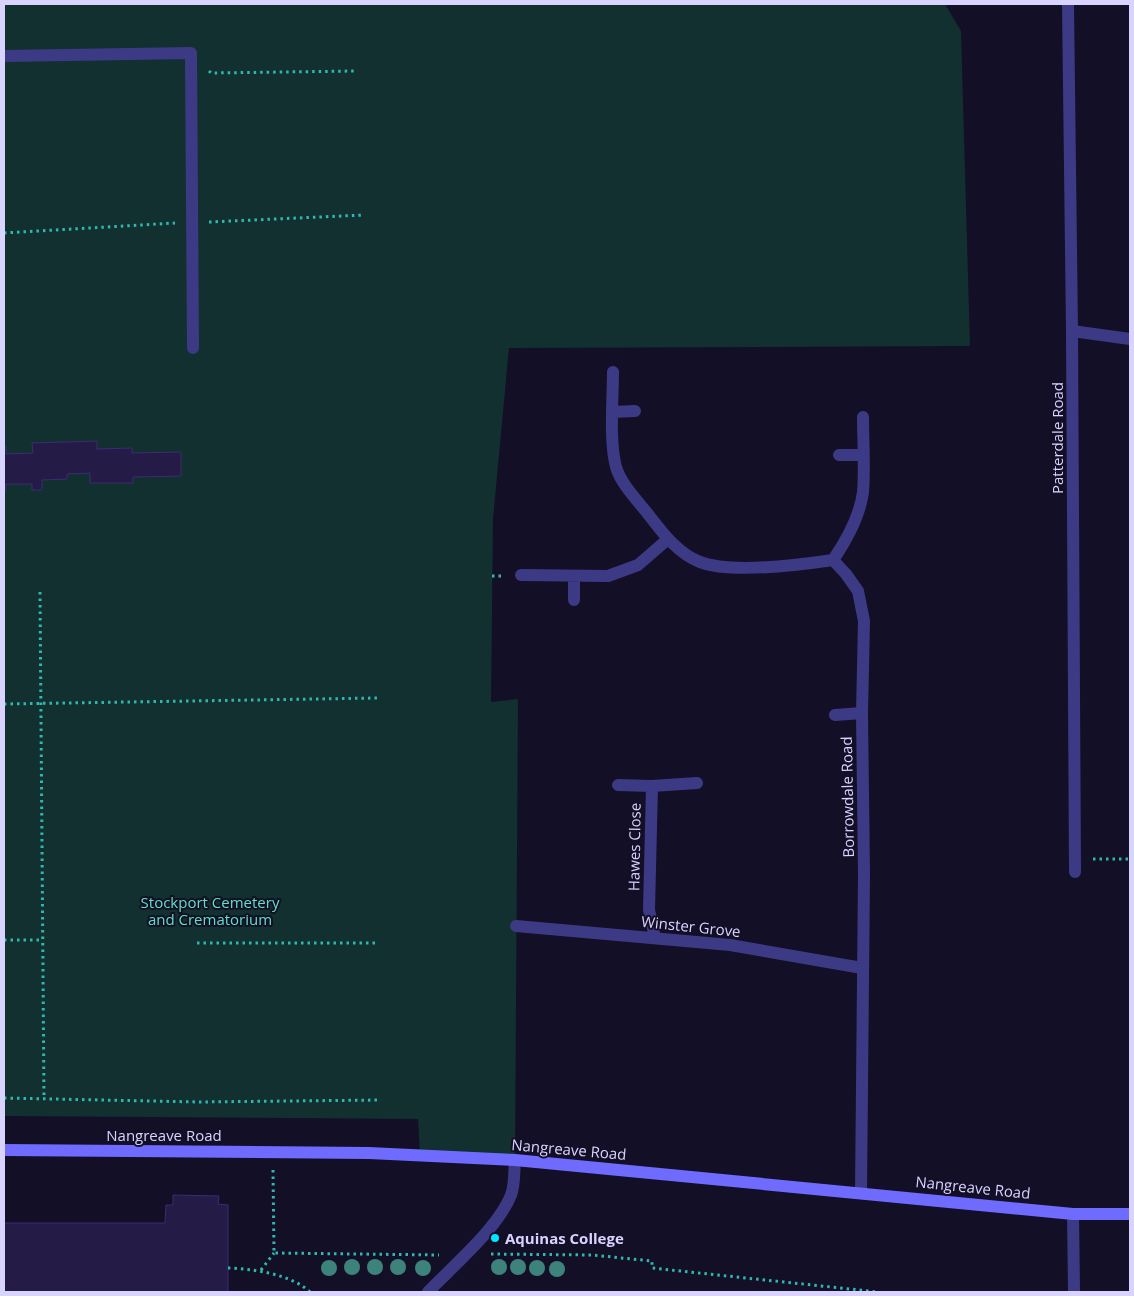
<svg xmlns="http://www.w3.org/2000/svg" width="1134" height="1296" font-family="'Open Sans',sans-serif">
	<rect width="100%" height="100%" fill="#130f26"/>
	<path fill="#12302f" d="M4,4H945L961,31L970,346L509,348L493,519L491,702L518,699L515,1160L420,1155L418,1119L4,1116Z"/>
	<path fill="#241b47" stroke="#3b2d73" d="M97,441V449L132,448V453L181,452V476L133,477V483H90V473L67,474V479L42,480V490H32V484H6V491H4V446H6V454L33,453L32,443Z
		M173,1195L219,1196L218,1204L228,1205V1292H4V1223H165L166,1205H173Z"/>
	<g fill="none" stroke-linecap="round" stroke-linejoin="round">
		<path stroke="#2fb8b0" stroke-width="3" stroke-dasharray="2.5 4" stroke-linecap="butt" d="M209,71L211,73L356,71
			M209,222L364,215
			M4,233L175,223
			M492,576H505
			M40,592L44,1099
			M4,704L377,698
			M1093,859H1130
			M4,940H43
			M197,943H379
			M4,1098L199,1102L381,1100
			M273,1170L274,1253L439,1255
			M491,1254L592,1255L652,1261V1268L878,1292
			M228,1268C253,1269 291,1274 310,1292
			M261,1270L274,1253
			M1052,1291V1292"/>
		<path stroke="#3d3a85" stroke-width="12" d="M4,56L191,53L193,348
			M835,715L862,713
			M1073,1214L1074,1290
			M428,1292C453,1266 498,1228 511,1195C515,1185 514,1170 515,1160"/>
		<path stroke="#3d3a85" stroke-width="12" d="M1068,4L1072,331L1075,872
			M1072,331L1130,339
			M613,372C613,399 609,441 616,467C621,484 637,500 648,514C662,532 678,554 700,562C732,574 799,565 833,560
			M613,412L635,411
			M839,455H863
			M521,575L608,576L638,565L668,539
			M574,576V600
			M618,785L652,786
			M516,926L730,945L862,968
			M655,938L649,910L652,786L697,783
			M861,1193L864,874L862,713L864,621L858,591L846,574L833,560C846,541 860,516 863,492C865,468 863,442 863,417"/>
		<path stroke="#6f6bff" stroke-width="12" d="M4,1150L369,1153L515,1160L1073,1214H1130"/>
	</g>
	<g fill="#3d827b">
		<circle cx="352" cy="1267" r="8"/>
		<circle cx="375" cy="1267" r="8"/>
		<circle cx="398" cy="1267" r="8"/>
		<circle cx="499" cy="1267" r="8"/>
		<circle cx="518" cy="1267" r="8"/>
		<circle cx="329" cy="1268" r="8"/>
		<circle cx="423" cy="1268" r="8"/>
		<circle cx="537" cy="1268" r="8"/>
		<circle cx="557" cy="1269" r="8"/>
	</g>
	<circle fill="#00e5ff" stroke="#130f26" stroke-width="2" cx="495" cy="1238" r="5"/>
	<g text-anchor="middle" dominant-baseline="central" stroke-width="4" stroke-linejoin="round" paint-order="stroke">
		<g font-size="15" fill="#d9d4ff" stroke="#130f26">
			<text transform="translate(1057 438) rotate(-90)">Patterdale Road</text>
			<text transform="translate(847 797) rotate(-91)">Borrowdale Road</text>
			<text transform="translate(634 847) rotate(-89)">Hawes Close</text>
			<text transform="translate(691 926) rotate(6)">Winster Grove</text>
			<text x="164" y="1135">Nangreave Road</text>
			<text transform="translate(569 1149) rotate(5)">Nangreave Road</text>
			<text transform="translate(973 1187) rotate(6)">Nangreave Road</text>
		</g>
		<g font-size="15" fill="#5fe0c0" stroke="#130f26">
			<text x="210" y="902">Stockport Cemetery<tspan x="210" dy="17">and Crematorium</tspan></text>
		</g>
		<g font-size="15" font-weight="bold" fill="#d9d4ff" stroke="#130f26" text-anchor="start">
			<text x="505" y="1238">Aquinas College</text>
		</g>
	</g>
	<rect width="1134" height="1296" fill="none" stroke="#d9d4ff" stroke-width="10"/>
</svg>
